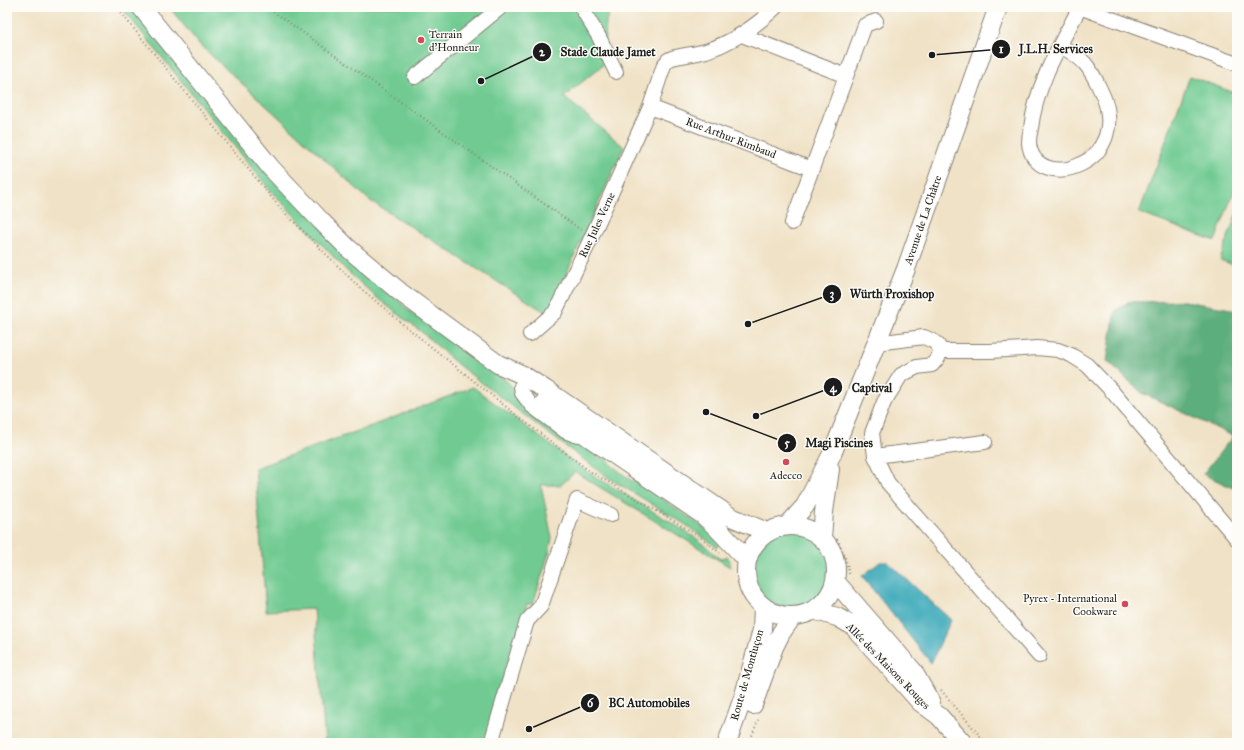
<svg xmlns="http://www.w3.org/2000/svg" width="1244" height="750" font-family="'IM FELL Great Primer',serif">
	<rect width="100%" height="100%" fill="#fdfcf7"/>
	<filter id="ink" filterUnits="userSpaceOnUse"><feTurbulence type="fractalNoise" baseFrequency=".025" numOctaves="2"/><feDisplacementMap in="SourceGraphic" scale="8" xChannelSelector="R" yChannelSelector="G"/><feConvolveMatrix kernelMatrix="1 2 1 2 8 2 1 2 1" color-interpolation-filters="sRGB"/></filter>
	<filter id="wash" filterUnits="userSpaceOnUse"><feTurbulence type="fractalNoise" baseFrequency=".012" numOctaves="4" result="noise"/><feDisplacementMap in="SourceGraphic" scale="16" xChannelSelector="R" yChannelSelector="G"/><feGaussianBlur stdDeviation="0.9" result="paint"/><feColorMatrix in="noise" values="0 0 0 0 0 0 0 0 0 0 0 0 0 0 0 0 0 1.4 0 .05"/><feComposite in="paint" operator="in"/></filter>
	<g filter="url(#wash)">
		<rect width="100%" height="100%" fill="#f0e2c6"/>
		<path fill="#70ca91" stroke="#467356" d="M121,7H131L238,138L408,310L508,382L527,404L581,442L600,458L603,457L607,459L609,463L632,481H637L703,527L722,543L717,547L686,525L609,478L565,446L457,364L424,334L377,298L346,270L270,190Z
			M169,7H612L606,21L604,64L564,97L624,147L548,314L369,200L200,45Z
			M1190,76L1237,94V183L1215,241L1139,213Z
			M1237,212V266L1220,260Z
			M473,387L580,467L685,531L700,541L720,559L727,556L730,561V567L575,472L561,485H541L552,538L549,553L533,604H527L486,743H325L314,609L266,611L255,468L366,428Z
			M746 571a45 45 0 1 1 90 0a45 45 0 1 1-90 0Z"/>
		<path fill="#5cae7b" stroke="#3c654c" d="M1184,301L1237,310V490L1203,474L1233,436L1142,393L1107,361L1115,311L1128,302Z"/>
		<path fill="#3caaba" stroke="#2c636b" d="M880,562H888L951,620L931,663L862,576Z"/>
	</g>
	<g filter="url(#ink)">
		<g fill="none" stroke-linecap="round" stroke-linejoin="round">
			<defs>
				<path id="minor" d="M581,7L599,37L616,72
					M1079,7L1237,64
					M742,35L846,76
					M1060,46C1083,58 1089,65 1100,89C1138,165 1034,196 1029,143C1029,138 1030,132 1031,128C1036,85 1060,45 1080,7
					M415,77L501,7
					M650,107L812,169
					M792,223L865,25L876,21
					M530,334L555,312L587,247L650,107L664,65L668,60L672,58C683,55 695,54 706,51C733,42 755,27 776,7
					M876,343L924,337L933,341L938,345L940,351L938,358L932,365L917,367L901,375L884,402L872,433L875,456L888,483L1039,656
					M940,351H990L1037,348L1058,350L1071,355L1087,365L1110,389L1237,539
					M521,386L522,393L532,406L565,431L575,435L583,434
					M875,456L985,442
					M491,743L527,621L541,606L577,500L611,515"/>
				<path id="major" d="M141,7L271,168L321,221L349,249L400,292L468,342L498,364L523,375L546,390L731,517L767,532
					M544,403L587,436L703,515L715,526L747,560
					M787,526L805,506L832,454L906,269L998,7
					M746 571a45 45 0 1 1 90 0a45 45 0 1 1-90 0Z
					M822,538L824,512L830,469
					M835,581L913,671L931,703
					M813,610L837,617L853,626L920,702L939,716L963,743
					M753,705L774,647L781,633L793,616
					M727,743L744,695L762,630L763,606"/>
			</defs>
			<use href="#minor" stroke="#867f71" stroke-width="16"/>
			<use href="#major" stroke="#867f71" stroke-width="20"/>
			<path stroke="#867f71" stroke-width="2" stroke-dasharray="1 3" stroke-linecap="butt" d="M116,7L281,209L357,285L399,321L520,418L588,470L699,536L720,553
				M267,7L581,230
				M837,539C843,550 847,562 849,574
				M737,570L741,590L748,604
				M941,690L986,743
				M749,743L759,718"/>
			<use href="#minor" stroke="#fff" stroke-width="14"/>
			<use href="#major" stroke="#fff" stroke-width="18"/>
		</g>
	</g>
	<g fill="#d1495b" stroke="#fdfcf7" stroke-width="1.5">
		<circle cx="421" cy="40" r="4"/>
		<circle cx="786" cy="462" r="4"/>
		<circle cx="1125" cy="604" r="4"/>
	</g>
	<g text-anchor="middle" dominant-baseline="central" stroke-width="3" stroke-linejoin="round" paint-order="stroke">
		<g font-size="11" fill="#1c1c1c" stroke="#fdfcf7" text-anchor="start">
			<text x="429" y="34">Terrain<tspan x="429" dy="13">d'Honneur</tspan></text>
			<text x="786" y="475" text-anchor="middle">Adecco</text>
			<text x="1117" y="598" text-anchor="end">Pyrex - International<tspan x="1117" dy="13">Cookware</tspan></text>
		</g>
		<g font-size="11" fill="#1c1c1c" stroke="#fdfcf7">
			<text transform="translate(731 138) rotate(21)">Rue Arthur Rimbaud</text>
			<text transform="translate(923 220) rotate(-71)">Avenue de La Châtre</text>
			<text transform="translate(597 225) rotate(-65)">Rue Jules Verne</text>
			<text transform="translate(888 666) rotate(46)">Allée des Maisons Rouges</text>
			<text transform="translate(747 675) rotate(-74)">Route de Montluçon</text>
		</g>
	</g>
	<path fill="none" stroke="#1c1c1c" stroke-width="1.5" d="M932 55L1001 49M481 81L542 52M748 324L832 294M756 416L833 387M706 412L787 443M529 729L590 703"/>
	<g fill="#1c1c1c" stroke="#fdfcf7" stroke-width="1.5">
		<circle cx="932" cy="55" r="4"/>
		<circle cx="481" cy="81" r="4"/>
		<circle cx="748" cy="324" r="4"/>
		<circle cx="756" cy="416" r="4"/>
		<circle cx="706" cy="412" r="4"/>
		<circle cx="529" cy="729" r="4"/>
		<circle cx="1001" cy="49" r="10"/>
		<circle cx="542" cy="52" r="10"/>
		<circle cx="832" cy="294" r="10"/>
		<circle cx="833" cy="387" r="10"/>
		<circle cx="787" cy="443" r="10"/>
		<circle cx="590" cy="703" r="10"/>
	</g>
	<g font-size="12" text-anchor="middle" font-weight="bold" fill="#fff">
		<text x="1001" y="53">1</text>
		<text x="542" y="56">2</text>
		<text x="832" y="298">3</text>
		<text x="833" y="392">4</text>
		<text x="787" y="447">5</text>
		<text x="590" y="707">6</text>
	</g>
	<g font-size="12" text-anchor="middle" font-weight="bold" fill="#1c1c1c" stroke="#fdfcf7" stroke-width="3" stroke-linejoin="round" paint-order="stroke">
		<text x="1056" y="53">J.L.H. Services</text>
		<text x="608" y="56">Stade Claude Jamet</text>
		<text x="892" y="298">Würth Proxishop</text>
		<text x="872" y="392">Captival</text>
		<text x="839" y="447">Magi Piscines</text>
		<text x="649" y="707">BC Automobiles</text>
	</g>
	<rect width="1244" height="750" fill="none" stroke="#fdfcf7" stroke-width="24"/>
</svg>
